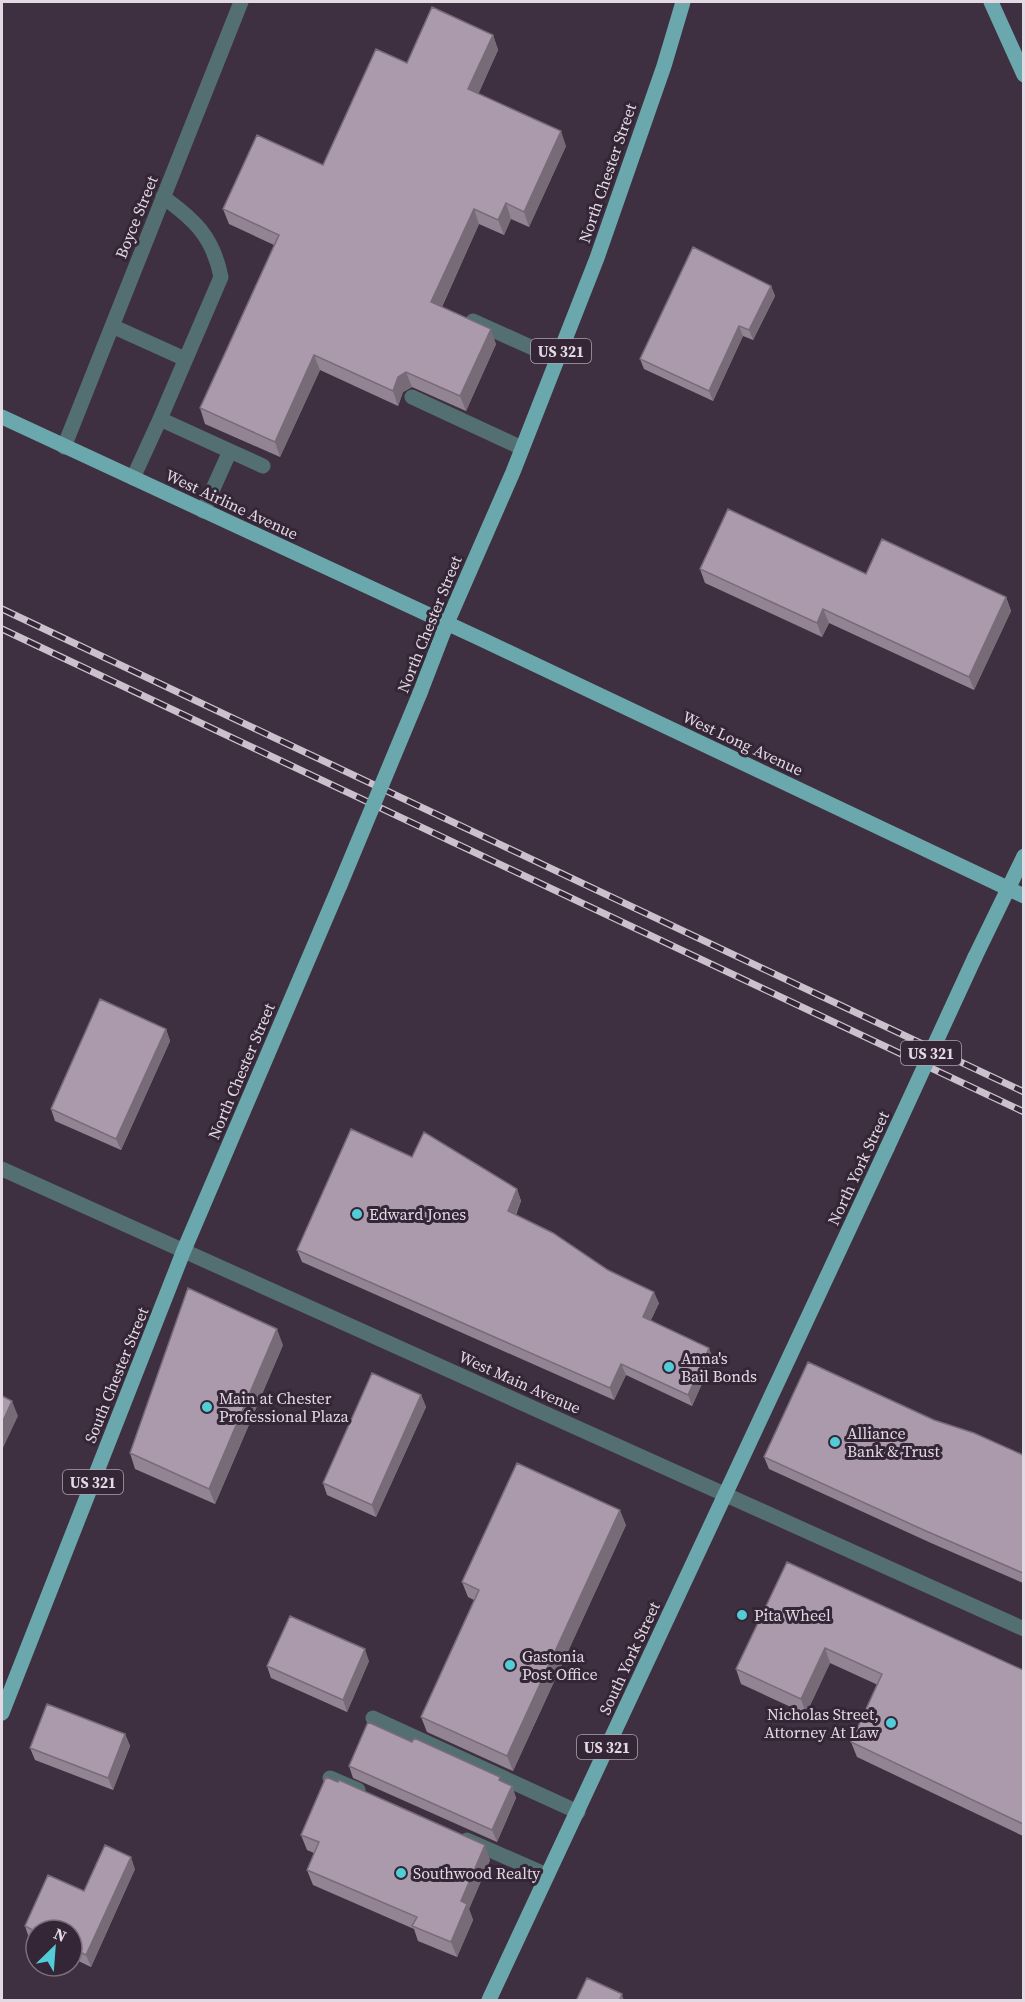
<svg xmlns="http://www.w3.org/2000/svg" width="1025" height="2002" font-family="'Source Serif 4',serif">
	<rect width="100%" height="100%" fill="#3e3040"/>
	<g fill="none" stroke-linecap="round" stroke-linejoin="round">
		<path stroke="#536f72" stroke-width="15" d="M163,197C195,220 213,237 221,277L160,419L230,451L203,511
			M473,321L557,359
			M112,326L185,359
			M412,397L522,448
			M64,447L241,2
			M230,451L263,466
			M133,478L160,419
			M2,1169L1024,1629
			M373,1718L578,1812
			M330,1778L358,1790
			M467,1840L547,1875"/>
		<path stroke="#6ba8ad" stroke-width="15" d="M991,2L1024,75
			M2,417L481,639L1024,896
			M420,693L447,623L513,472L597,258L664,66L683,2
			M975,957L1024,856
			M2,1713L184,1250L340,885
			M489,2000L887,1148"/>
		<defs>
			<path id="rail" d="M2,609L1024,1092
				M2,629L1024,1112"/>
		</defs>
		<use href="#rail" stroke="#cac1cc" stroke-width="7"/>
		<use href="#rail" stroke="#342636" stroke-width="4.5" stroke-dasharray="14" stroke-linecap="butt"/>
		<path stroke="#6ba8ad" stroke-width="15" d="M340,885L420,693
			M887,1148L975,957"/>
	</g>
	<path fill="#938494" d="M493,35L498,50L478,94L566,146L529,227L511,219L504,235L479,224L442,307L496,344L466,411L412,387L403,392L398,406L320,370L280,457L205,424L200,408L274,245L229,224L223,209L323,165L407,63Z
		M771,286L775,296L753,340L743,336L713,401L644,369L640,359Z
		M700,569L866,574L1006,597L1011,611L974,690L829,623L822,637L705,583Z
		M166,1029L170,1041L121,1150L55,1121L51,1109Z
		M412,1157L517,1189L521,1201L516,1215L659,1303L651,1320L713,1359L692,1406L626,1375L614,1400L302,1262L297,1250Z
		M283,1345L215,1504L135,1469L130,1453Z
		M421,1395L426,1407L376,1517L327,1495L323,1483Z
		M934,1420L1023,1455V1583L931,1543L769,1469L764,1457Z
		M626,1525L513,1771L427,1732L421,1717L474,1600L468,1597L462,1582Z
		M787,1562L1023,1670V1836L857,1757L851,1742L878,1685L830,1663L806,1714L741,1684L736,1669Z
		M369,1661L347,1712L271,1678L267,1666Z
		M125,1734L130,1746L113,1790L35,1760L30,1748Z
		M349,1766L502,1782L512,1786L516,1798L497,1842L353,1778Z
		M301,1835L490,1860L469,1909L473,1920L457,1957L418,1941L414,1929L313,1885L307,1870L314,1853L307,1850Z
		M135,1869L91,1967L72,1958V1930H36V1942L29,1938L25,1926Z"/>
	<path fill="#786b78" d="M493,35L498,50L474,104L468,89Z
		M561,131L566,146L529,227L524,212Z
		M506,203L511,219L504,235L498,220Z
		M474,209L479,224L437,317L431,302Z
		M771,286L775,296L753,340L749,330Z
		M739,326L743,336L713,401L709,391Z
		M491,329L496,344L466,411L460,396Z
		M314,355L320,370L280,457L275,442Z
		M406,372L412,387L403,392L398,406L393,391L398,377Z
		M1006,597L1011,611L974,690L969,677Z
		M823,609L829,623L822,637L817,623Z
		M166,1029L170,1041L121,1150L116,1139Z
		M517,1189L521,1201L512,1222L508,1211Z
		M654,1292L659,1303L647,1328L643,1317Z
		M277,1329L283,1345L215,1504L209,1489Z
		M709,1348L713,1359L692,1406L688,1395Z
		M621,1364L626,1375L614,1400L610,1388Z
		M421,1395L426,1407L376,1517L372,1505Z
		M12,1401L18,1416L2,1450V1423Z
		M620,1510L626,1525L513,1771L507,1756Z
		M825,1648L830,1663L806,1714L801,1699Z
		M365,1649L369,1661L347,1712L343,1700Z
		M125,1734L130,1746L113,1790L108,1778Z
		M512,1786L516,1798L497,1842L492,1830Z
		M485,1845L490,1860L469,1909L473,1920L457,1957L451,1942L461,1901Z
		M131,1857L135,1869L91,1967L86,1955Z
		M622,1994L624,2001H619Z"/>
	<path fill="#ab99ac" stroke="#786b78" stroke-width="1.5" d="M432,7L493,35L468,89L561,131L524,212L506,203L498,220L474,209L431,302L491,329L460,396L406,372L398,377L393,391L314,355L275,442L200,408L279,235L223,209L257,135L323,165L376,49L407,63Z
		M693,247L771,286L749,330L739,326L709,391L640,359Z
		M728,509L866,574L882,539L1006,597L969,677L823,609L817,623L700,569Z
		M100,999L166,1029L116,1139L51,1109Z
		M351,1129L412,1157L424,1132L517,1189L508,1211L553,1233L608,1270L654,1292L643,1317L709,1348L688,1395L621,1364L610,1388L297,1250Z
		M188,1288L277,1329L209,1489L130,1453Z
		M808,1362L934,1420L974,1433L1023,1455V1573L926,1531L764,1457Z
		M372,1373L421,1395L372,1505L323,1483Z
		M2,1396L12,1401L2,1423Z
		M517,1463L620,1510L507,1756L421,1717L479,1590L462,1582Z
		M787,1562L1023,1670V1824L851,1742L882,1674L825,1648L801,1699L736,1669Z
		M290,1616L365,1649L343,1700L267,1666Z
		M47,1704L125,1734L108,1778L30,1748Z
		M368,1722L412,1742L414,1738L500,1777L499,1780L512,1786L492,1830L349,1766Z
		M326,1777L338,1782L339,1780L485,1845L461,1901L467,1904L451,1942L412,1926L417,1917L307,1870L319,1842L301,1835Z
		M105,1845L131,1857L86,1955L72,1948V1930H36V1932L25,1926L48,1875L84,1891Z
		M587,1978L622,1994L619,2001H576Z"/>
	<g fill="#52ccd6" stroke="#342636" stroke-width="2">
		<circle cx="357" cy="1214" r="6"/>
		<circle cx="669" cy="1367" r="6"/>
		<circle cx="207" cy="1407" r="6"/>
		<circle cx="835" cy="1442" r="6"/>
		<circle cx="742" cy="1615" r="6"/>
		<circle cx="510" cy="1665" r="6"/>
		<circle cx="891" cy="1723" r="6"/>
		<circle cx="401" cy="1873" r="6"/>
	</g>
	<g text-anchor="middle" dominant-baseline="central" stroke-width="6" stroke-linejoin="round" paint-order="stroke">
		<g fill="#342636" stroke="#aea3af" stroke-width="1.5">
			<rect x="531" y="339" width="60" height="24" rx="4.5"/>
			<rect x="901" y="1041" width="60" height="24" rx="4.5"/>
			<rect x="63" y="1470" width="60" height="24" rx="4.5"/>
			<rect x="577" y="1735" width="60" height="24" rx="4.5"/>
		</g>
		<g font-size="15" font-weight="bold" fill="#e2d9e3">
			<text x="561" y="351">US 321</text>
			<text x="931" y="1053">US 321</text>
			<text x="93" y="1482">US 321</text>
			<text x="607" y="1747">US 321</text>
		</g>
		<g font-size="16" fill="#e2d9e3" stroke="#342636">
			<text transform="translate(607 173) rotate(-71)">North Chester Street</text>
			<text transform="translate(136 217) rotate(-68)">Boyce Street</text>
			<text transform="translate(232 504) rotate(25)">West Airline Avenue</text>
			<text transform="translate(429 624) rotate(-68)">North Chester Street</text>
			<text transform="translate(743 743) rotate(25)">West Long Avenue</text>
			<text transform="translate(241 1071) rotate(-67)">North Chester Street</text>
			<text transform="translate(858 1168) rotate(-65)">North York Street</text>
			<text transform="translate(116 1375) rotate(-68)">South Chester Street</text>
			<text transform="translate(520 1382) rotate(24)">West Main Avenue</text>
			<text transform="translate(629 1658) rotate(-65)">South York Street</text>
		</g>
		<g font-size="16" fill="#e2d9e3" stroke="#342636" text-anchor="start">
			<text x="369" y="1214">Edward Jones</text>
			<text x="681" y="1358">Anna's<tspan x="681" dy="18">Bail Bonds</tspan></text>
			<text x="219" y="1398">Main at Chester<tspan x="219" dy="18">Professional Plaza</tspan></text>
			<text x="847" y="1433">Alliance<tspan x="847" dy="18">Bank &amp; Trust</tspan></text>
			<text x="754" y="1615">Pita Wheel</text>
			<text x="522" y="1656">Gastonia<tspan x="522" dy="18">Post Office</tspan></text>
			<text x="879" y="1714" text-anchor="end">Nicholas Street,<tspan x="879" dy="18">Attorney At Law</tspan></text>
			<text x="413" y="1873">Southwood Realty</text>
		</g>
	</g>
	<rect width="1025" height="2002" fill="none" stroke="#e2d9e3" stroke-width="6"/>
	<g transform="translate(54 1948) rotate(25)"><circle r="28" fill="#342636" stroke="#7a6e7b" stroke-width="1.5"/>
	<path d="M0-4.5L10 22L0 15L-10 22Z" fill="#52ccd6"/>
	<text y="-9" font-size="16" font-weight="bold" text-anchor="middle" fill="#e2d9e3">N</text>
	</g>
</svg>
